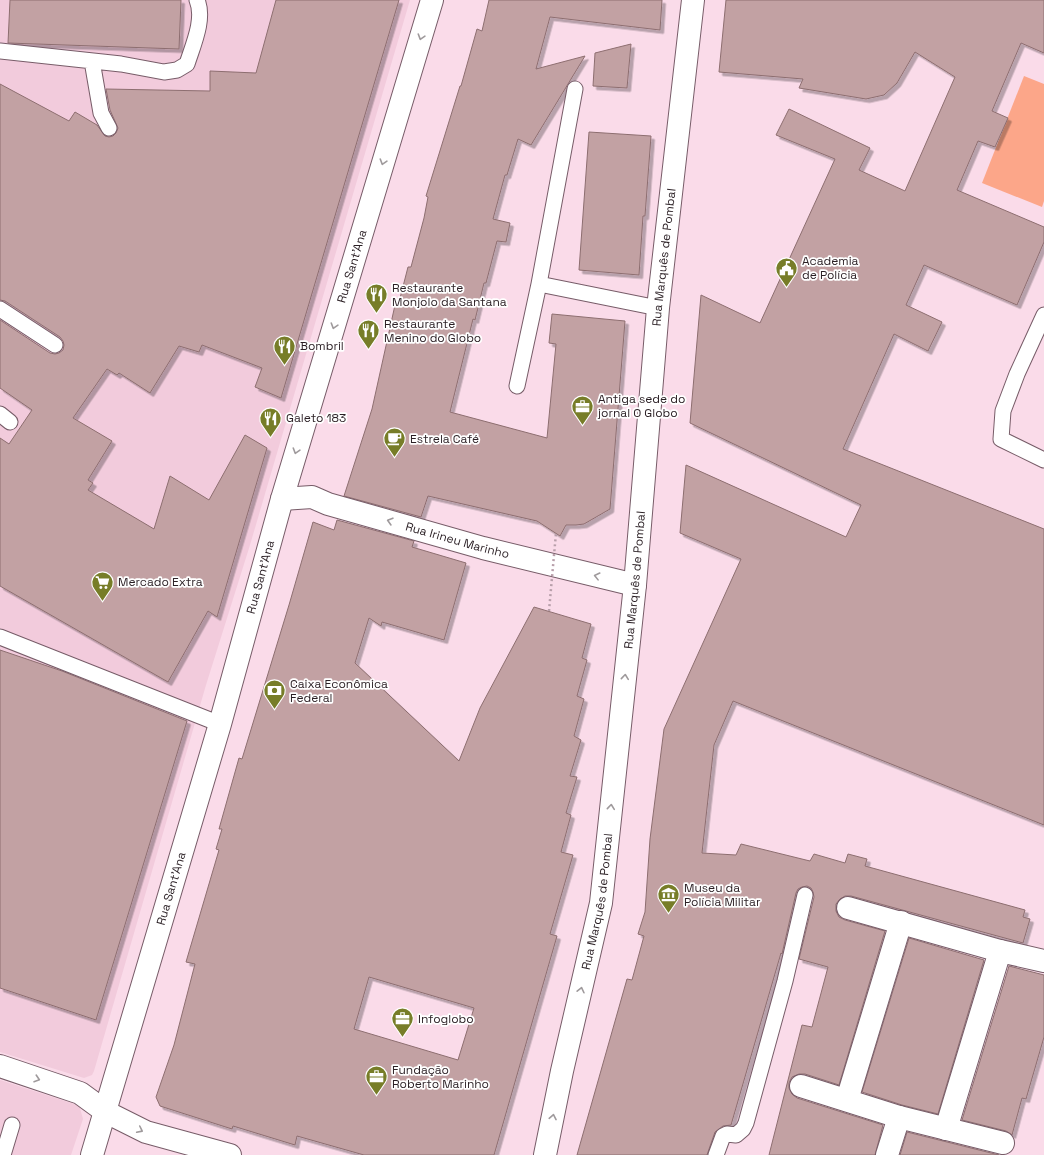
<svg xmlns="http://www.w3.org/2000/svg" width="1044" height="1155" font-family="'Space Grotesk',sans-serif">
	<defs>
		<filter id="shadow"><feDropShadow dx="3.5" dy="3.5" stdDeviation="0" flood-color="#0004"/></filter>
	</defs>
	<rect width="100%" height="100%" fill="#fadbe9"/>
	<path fill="#f2cbdc" d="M0,0H410L250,545L206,685L94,1071L92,1075L84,1078L0,1052Z
		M0,1080L74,1104L80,1108L83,1119L71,1155H0Z"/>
	<path fill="#fca689" d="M1024,76L1044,84V201L1042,207L982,183Z"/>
	<path fill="#c2a1a3" stroke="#8d6e70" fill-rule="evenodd" filter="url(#shadow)" d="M10,0H181L179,49L8,43Z
		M276,0H399L281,398L255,387L262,368L202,345L199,352L179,346L150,393L119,373L117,375L107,369L73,418L112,441L88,480L93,483L88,490L154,529L170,476L209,500L245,435L267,448L217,617L208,611L168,682L0,586V438L9,444L32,410L0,388V320L50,353L55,354L59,353L63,350L64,345L63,341L60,337L5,301L0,300V84L69,121L75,112L97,125L105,136L109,137L113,136L116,133L118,128L110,110L106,89L210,91V71L256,73Z
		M489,0H662L660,30L550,17L536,69L585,56L531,145L518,139L507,175H505L493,219L510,223L506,242L497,241L486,283H484L475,320L473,319L450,412L547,438L556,344L549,343L552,314L625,321L610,509L584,524L576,525H566L560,536L537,521L428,496L421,517L344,496L372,409L395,305L398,306L408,267H411L424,218L428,197L426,196L460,86H461L477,29L482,31Z
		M726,0H1044V53L1021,43L992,111L1008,118L995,147L978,141L957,190L1044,227V242L1017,305L924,265L906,305L942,322L928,351L894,334L843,449L1044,529V825L733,701L714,745L702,853L736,855L741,844L810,861L814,854L845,863L848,854L867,859L865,866L1025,910L1023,917L1030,919L1023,943L851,896H845L840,899L836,904V911L839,917L845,920L885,931L839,1085L805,1074H799L792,1077L789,1083V1088L792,1094L797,1098L883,1125L875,1155H769L802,1025L812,1027L828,967L799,959L814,897L813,892L811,888L807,886L802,887L798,889L796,893L782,954L781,953L731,1125L723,1126L715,1132L707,1155H577L627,979L632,980L644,936L638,934L645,912L650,839L664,729L741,559L680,533L686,465L846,537L861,505L690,423L701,295L760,323L835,159L776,135L789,109L870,148L859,170L905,191L955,77L915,52L897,83L884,95L866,99L799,88L803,79L719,72Z
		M631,44L627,88L593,86L595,53Z
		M589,132L651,136L645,216H643L639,275L579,270Z
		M337,520L414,541L412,547L466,563L444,640L382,622L381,626L369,618L355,663L459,761L480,708L534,607L591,624L582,658L587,660L577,696L584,699L574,736L581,740L570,776L577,777L566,813L571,815L561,852L573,855L550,934L557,936L494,1155H364L297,1136L295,1145L233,1126L232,1129L160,1106L156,1097L174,1045L195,964L186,962L219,850L216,849L222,829H219L239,758L242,759L289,605L313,522L334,530ZM369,977L474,1008L458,1060L354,1029Z
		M0,650L62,671L187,721L96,1020L0,988Z
		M909,938L984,960L938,1114L902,1105L862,1092Z
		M1009,966L1044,975V1037L1026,1099L1022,1098L1012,1135L1006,1131L962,1120Z
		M907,1132L999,1155H900Z"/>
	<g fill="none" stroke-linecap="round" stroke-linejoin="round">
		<defs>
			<path id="service" d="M0,51L121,64L164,72L177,70L187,64C193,45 205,19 197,0
				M92,61L101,113L109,128
				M539,284L575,89
				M0,309L55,345
				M1044,315L1017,374L1003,411L1001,439L1044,460
				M517,386L539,284L658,308
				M0,414L10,422
				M0,637L220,724
				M3,1155L12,1125
				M716,1155L723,1136L727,1134L736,1135L743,1129L746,1123L785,981L805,895"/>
			<g id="minor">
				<path id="s1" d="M282,499L312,497L328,504L483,548L635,585"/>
				<path d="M848,908L1000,951"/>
				<path d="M0,1066L80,1093L106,1112L146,1132L230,1155"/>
				<path d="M801,1086L899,1117L887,1155"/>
				<path d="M847,1100L901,922"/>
				<path d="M899,1117L1003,1143"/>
				<path d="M946,1129L1000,951L1044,961"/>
			</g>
			<g id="tertiary">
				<path id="s2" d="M545,1155L562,1071L601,903L635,585L658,308L693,0"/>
			</g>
			<g id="secondary">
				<path id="s3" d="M92,1155L220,724L282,499L432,0"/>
			</g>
		</defs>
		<use href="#service" stroke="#775c68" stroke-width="17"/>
		<use href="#minor" stroke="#775c68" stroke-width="24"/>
		<use href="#tertiary" stroke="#775c68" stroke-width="24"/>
		<use href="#secondary" stroke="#775c68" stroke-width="24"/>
		<use href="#service" stroke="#fff" stroke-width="15"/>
		<use href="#minor" stroke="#fff" stroke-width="22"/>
		<use href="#tertiary" stroke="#fff" stroke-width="22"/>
		<use href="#secondary" stroke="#fff" stroke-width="22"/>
		<path stroke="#b89faa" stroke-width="2.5" stroke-dasharray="2 3" stroke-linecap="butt" d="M549,611L556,533"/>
	</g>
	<defs><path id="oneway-chevron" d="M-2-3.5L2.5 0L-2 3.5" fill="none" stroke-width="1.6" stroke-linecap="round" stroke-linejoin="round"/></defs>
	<g stroke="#9f9a9c">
		<use href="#oneway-chevron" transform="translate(421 37) rotate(107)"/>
		<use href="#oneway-chevron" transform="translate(383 162) rotate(107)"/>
		<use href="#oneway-chevron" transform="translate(334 326) rotate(107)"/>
		<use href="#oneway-chevron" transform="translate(296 451) rotate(107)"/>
		<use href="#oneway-chevron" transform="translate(390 521) rotate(-164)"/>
		<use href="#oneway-chevron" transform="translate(597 576) rotate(-166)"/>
		<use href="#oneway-chevron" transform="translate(625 677) rotate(-84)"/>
		<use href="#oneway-chevron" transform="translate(611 807) rotate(-84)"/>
		<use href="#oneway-chevron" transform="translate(581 990) rotate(-77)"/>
		<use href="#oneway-chevron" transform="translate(37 1079) rotate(18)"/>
		<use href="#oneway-chevron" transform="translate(553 1117) rotate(-79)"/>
		<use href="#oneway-chevron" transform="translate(140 1130) rotate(26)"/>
	</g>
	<defs>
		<symbol id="civic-pin" viewBox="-11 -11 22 30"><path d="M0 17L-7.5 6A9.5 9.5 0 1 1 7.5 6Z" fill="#777d28" stroke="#fff"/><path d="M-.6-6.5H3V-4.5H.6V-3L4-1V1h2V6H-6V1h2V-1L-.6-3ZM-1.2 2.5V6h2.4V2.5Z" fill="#fff"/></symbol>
		<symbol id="restaurant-pin" viewBox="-11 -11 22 30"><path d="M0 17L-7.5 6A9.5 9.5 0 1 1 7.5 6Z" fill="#777d28" stroke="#fff"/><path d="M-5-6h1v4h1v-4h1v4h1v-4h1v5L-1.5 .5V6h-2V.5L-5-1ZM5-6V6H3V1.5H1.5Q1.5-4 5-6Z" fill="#fff"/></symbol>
		<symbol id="office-pin" viewBox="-11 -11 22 30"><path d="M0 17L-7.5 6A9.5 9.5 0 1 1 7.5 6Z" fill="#777d28" stroke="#fff"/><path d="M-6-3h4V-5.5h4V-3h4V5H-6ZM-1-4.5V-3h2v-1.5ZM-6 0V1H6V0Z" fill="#fff"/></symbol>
		<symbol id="cafe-pin" viewBox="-11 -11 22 30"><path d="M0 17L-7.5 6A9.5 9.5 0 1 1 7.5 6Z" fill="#777d28" stroke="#fff"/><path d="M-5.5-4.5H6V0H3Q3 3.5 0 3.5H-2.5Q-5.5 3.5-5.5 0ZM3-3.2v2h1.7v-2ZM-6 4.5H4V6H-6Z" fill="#fff"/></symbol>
		<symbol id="supermarket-pin" viewBox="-11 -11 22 30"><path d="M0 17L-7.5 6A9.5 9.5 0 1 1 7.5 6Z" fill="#777d28" stroke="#fff"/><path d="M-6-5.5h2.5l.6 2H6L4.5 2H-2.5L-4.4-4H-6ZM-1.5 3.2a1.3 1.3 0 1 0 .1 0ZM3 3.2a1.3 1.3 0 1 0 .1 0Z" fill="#fff"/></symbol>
		<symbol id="bank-pin" viewBox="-11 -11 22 30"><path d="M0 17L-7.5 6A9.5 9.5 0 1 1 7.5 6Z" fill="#777d28" stroke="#fff"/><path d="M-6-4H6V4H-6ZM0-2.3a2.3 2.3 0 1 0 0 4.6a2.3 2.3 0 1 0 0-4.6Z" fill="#fff"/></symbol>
		<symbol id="museum-pin" viewBox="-11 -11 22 30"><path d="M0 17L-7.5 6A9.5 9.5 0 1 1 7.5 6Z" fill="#777d28" stroke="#fff"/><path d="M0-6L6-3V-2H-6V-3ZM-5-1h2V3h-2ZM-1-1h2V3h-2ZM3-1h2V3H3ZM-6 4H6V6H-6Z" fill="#fff"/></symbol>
	</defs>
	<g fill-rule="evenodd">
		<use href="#civic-pin" x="774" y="256" width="25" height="34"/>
		<use href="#restaurant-pin" x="364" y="282" width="25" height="34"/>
		<use href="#restaurant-pin" x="356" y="318" width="25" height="34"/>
		<use href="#restaurant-pin" x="272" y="334" width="25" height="34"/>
		<use href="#office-pin" x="570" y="394" width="25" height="34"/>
		<use href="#restaurant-pin" x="258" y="406" width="25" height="34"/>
		<use href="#cafe-pin" x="382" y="426" width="25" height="34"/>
		<use href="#supermarket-pin" x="90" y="570" width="25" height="34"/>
		<use href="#bank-pin" x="262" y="678" width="25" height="34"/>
		<use href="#museum-pin" x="656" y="882" width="25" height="34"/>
		<use href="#office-pin" x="390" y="1006" width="25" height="34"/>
		<use href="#office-pin" x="364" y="1064" width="25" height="34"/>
	</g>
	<g text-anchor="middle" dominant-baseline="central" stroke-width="3.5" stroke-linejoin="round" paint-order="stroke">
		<g font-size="12" fill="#2a1f24" stroke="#fff">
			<text stroke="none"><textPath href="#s2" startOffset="907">Rua Marquês de Pombal</textPath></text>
			<text stroke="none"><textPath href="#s3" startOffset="926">Rua Sant'Ana</textPath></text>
			<text stroke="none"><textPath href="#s1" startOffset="182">Rua Irineu Marinho</textPath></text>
			<text stroke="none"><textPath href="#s3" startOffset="602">Rua Sant'Ana</textPath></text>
			<text stroke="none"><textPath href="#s2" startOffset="583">Rua Marquês de Pombal</textPath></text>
			<text stroke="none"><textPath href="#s3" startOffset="278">Rua Sant'Ana</textPath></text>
			<text stroke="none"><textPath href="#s2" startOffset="259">Rua Marquês de Pombal</textPath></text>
		</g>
		<g font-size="12" fill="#2a1f24" stroke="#fff" text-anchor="start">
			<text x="802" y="261">Academia<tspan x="802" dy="14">de Polícia</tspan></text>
			<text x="392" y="288">Restaurante<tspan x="392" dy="14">Monjolo da Santana</tspan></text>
			<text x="384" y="324">Restaurante<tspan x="384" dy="14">Menino do Globo</tspan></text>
			<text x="300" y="346">Bombril</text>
			<text x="598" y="399">Antiga sede do<tspan x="598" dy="14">jornal O Globo</tspan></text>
			<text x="286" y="418">Galeto 183</text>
			<text x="410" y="439">Estrela Café</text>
			<text x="118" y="582">Mercado Extra</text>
			<text x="290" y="684">Caixa Econômica<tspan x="290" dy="14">Federal</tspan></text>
			<text x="684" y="888">Museu da<tspan x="684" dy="14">Polícia Militar</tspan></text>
			<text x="418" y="1019">Infoglobo</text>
			<text x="392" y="1070">Fundação<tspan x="392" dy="14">Roberto Marinho</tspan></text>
		</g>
	</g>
</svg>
